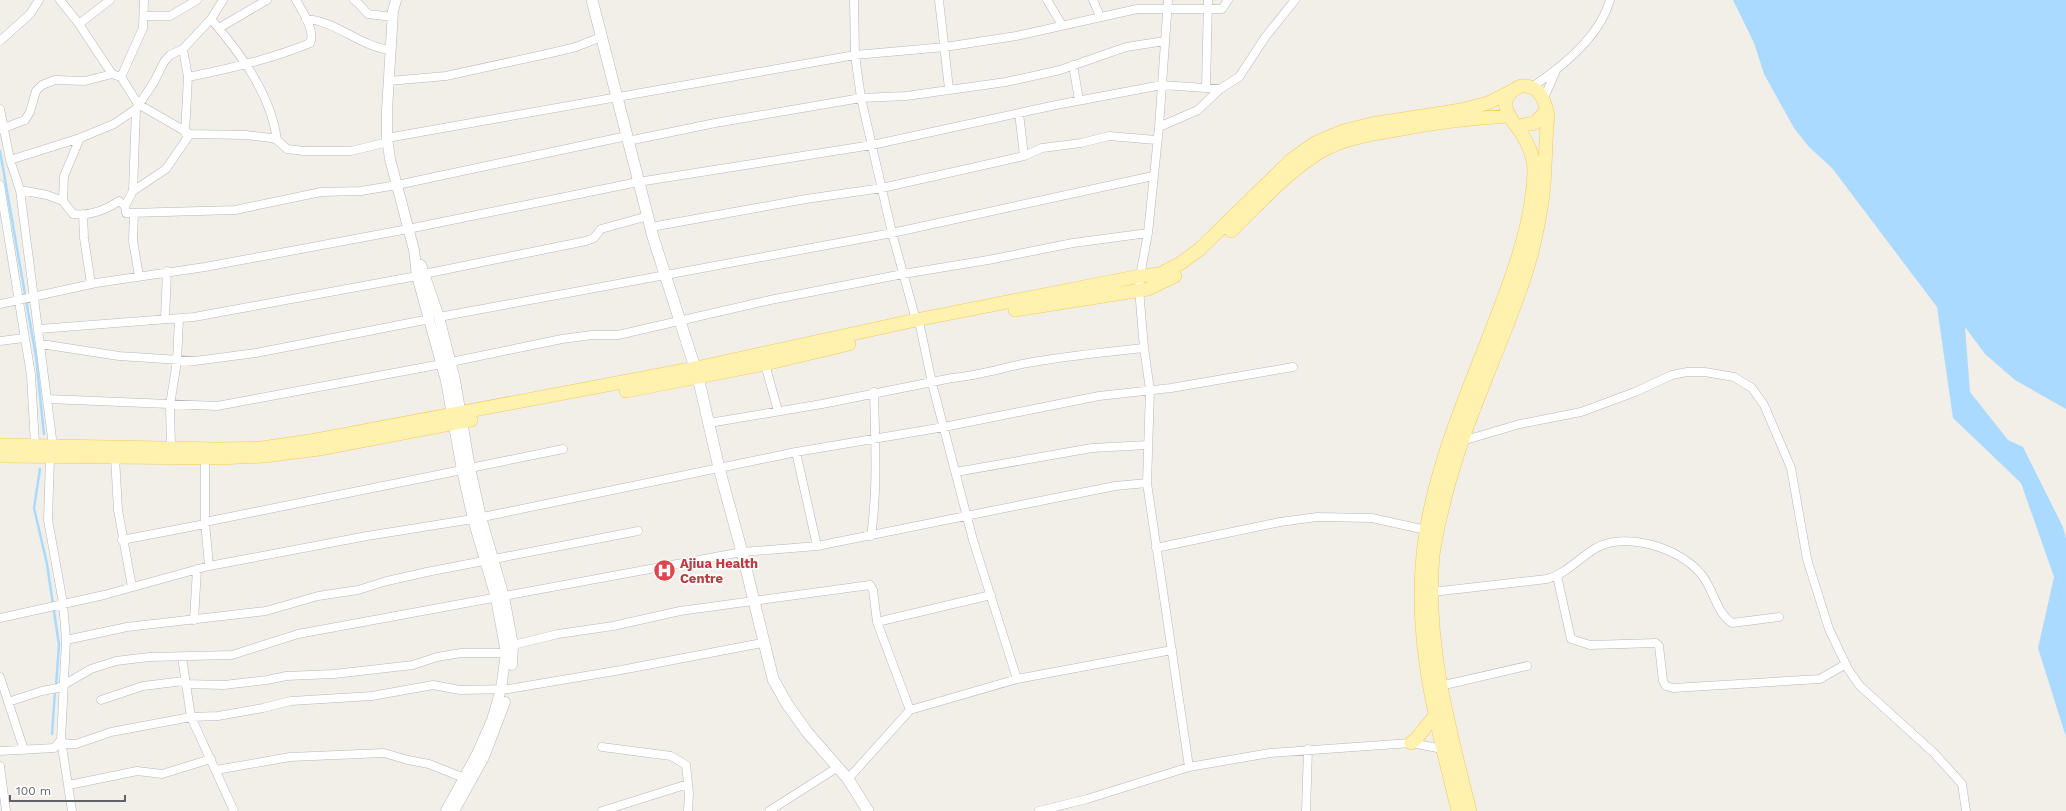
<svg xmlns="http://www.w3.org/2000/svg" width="2066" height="811" font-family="'Work Sans',sans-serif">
	<rect width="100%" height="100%" fill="#f1efe8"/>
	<path fill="#aadaff" d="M1733,0H2066V409L2015,380L1985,354L1965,327L1970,392L2008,440L2023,447L2063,527L2066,539V737L2038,648L2054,577L2021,483L1953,418L1937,307L1832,168L1809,147L1794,128L1764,74L1754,43Z"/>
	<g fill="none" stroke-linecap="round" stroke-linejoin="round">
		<path stroke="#aadaff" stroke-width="2.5" d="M0,151L36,357L44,434
			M40,469L34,508L47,564L59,645L56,686
			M52,734L55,691"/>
		<defs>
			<path id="minor" d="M60,0L79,24L112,74L121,77L138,104L190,134L246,135L272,138L277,140L287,149L304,151H351L388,142
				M354,0L358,3L368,14L393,17
				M854,0L855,55L861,98L892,233L916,320L920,326L932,383L973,540L1017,679
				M939,0L949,89
				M1047,0L1062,25
				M1093,0L1100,16
				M1168,0L1159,127L1148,233L1140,276L1139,289L1144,348L1150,390L1147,483L1189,767
				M144,16H170L197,0
				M211,19C240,53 271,94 277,140
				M306,19C337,21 360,47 391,50
				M79,24L110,0
				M219,28L267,0
				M0,41L30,14L39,0
				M183,49L188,77L185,133
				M1073,65L1079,100
				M121,77L143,28L144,0
				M188,77C229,69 272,59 310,43C316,31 302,11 296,0
				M389,81L446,76L551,53L576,47L601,37
				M1532,87C1562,67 1600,37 1610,0
				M1206,88L1208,0
				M1544,98L1555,73
				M0,109L10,160L20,190L53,446
				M1019,113L1024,156
				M1159,127L1198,110L1220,89L1239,77L1266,36L1295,0
				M1,129L25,120L30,112L36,91L42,85L55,80L85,81L112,74
				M387,138L855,55L945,47L1016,36L1137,9H1222L1228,0
				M628,141L715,123L861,98L906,96L1006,82L1060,70L1126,47L1165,41
				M10,160L80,138L114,124L136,109L154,82L164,62L170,55L183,49L211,19L223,0
				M0,185L31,375L35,445
				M20,190L47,195L63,201L73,214C89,216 106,210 119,201L125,206L133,191L166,169L190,134
				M133,191L136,109
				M63,201L64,176L80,138
				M125,206L126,213H130L235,210L321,192L361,191L397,185L627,136
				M134,213L133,241L139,276
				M83,214L84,238L91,284
				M651,227L806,199L882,188L1024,156L1042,148L1081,143L1109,136L1156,140
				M424,274L586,241L594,238L601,229L648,216
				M0,304L96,283L205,267L408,229L638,182L872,145L1056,105L1162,85L1220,89
				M439,317L892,233L1153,176
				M165,319L167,271
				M39,329L194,317L417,276
				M0,341L24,338
				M41,344L119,356L195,361L256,353L430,319
				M451,362L562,339L592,335H618L770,300L903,274L988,260L1073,243L1148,233
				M765,364L778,411
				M48,399L217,406L442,364
				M709,423L822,404L952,378C978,376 1002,368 1027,363C1066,356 1105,352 1144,348
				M1462,441L1520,424L1581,412L1635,392L1672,375L1687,372H1705L1734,377L1752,388L1764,405L1791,468L1807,559L1829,629L1848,669L1860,686L1934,753L1962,784L1966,811
				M171,448L170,405L177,361L179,319
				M796,452L817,546
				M50,457L48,520L63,603L66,640L61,740L72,811
				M115,457L118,510L132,587
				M205,458V522L209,566
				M470,468L563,449
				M956,472L1092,448L1148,445
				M205,522L462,470
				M871,536C878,488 875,440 874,392
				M122,540L205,524
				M1156,548L1280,522L1317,517L1372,518L1426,530
				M1557,576L1571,639L1590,645L1656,643L1659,646L1663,681L1666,686L1673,688L1820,679L1846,664
				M1432,592L1547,579C1566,574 1579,558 1596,548C1626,531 1680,548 1701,574C1714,589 1715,611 1732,623L1779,617
				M0,618L104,595L209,566L367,536L473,519L796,452L944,427L1099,396L1171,388L1293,367
				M194,620L197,569
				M877,622L991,595
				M66,640L127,627L266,611L318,596L358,590L387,581L427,572L638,531
				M513,645L558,634L613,626L680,611L870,585L873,590L877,622L910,710
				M182,657L191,717L234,811
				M0,677L24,750
				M185,684L224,685L267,680L286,676L334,674L413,665L437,657L461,653H506
				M1440,686L1527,666
				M101,700L143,686L184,681
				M8,702L42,691L58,688L91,669L116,661L149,657L232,655L298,634L742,552L817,546L1115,486L1147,483
				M61,740L66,744H76L111,732L191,717L218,716L263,708L291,701L372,696L433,685L460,690L508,689L621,670L762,643
				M602,747L671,756L686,765L689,793L688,811
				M0,751L54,748L61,740
				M0,766L6,811
				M216,770L290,757L384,753L408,760L429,764L469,780
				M848,779L910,710L1017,679L1172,650
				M69,785L137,771L162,774L211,759
				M602,811L688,784
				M769,811L838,767
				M1039,811L1087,799L1189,767L1270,753L1411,743L1443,749
				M1306,811L1308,749"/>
			<path id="tertiary" d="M396,0L393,11L387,110V138L390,159L414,250L417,276L446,381L462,470L473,519L496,598L506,653L501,689L492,720L477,754L446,811
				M421,265L439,317L455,380L470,468L481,517L504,597L513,645L512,665
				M454,811L484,757L505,702"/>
			<path id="secondary" d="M592,0L653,237L698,377L719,468L742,552L773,679L787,704L807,732L848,779L868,811"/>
			<path id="primary" d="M1521,86C1540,85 1544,99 1548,115L1543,114L1535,123L1523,125L1520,131C1508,116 1494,97 1521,86Z
				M1231,231C1259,204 1286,173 1320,152C1342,139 1371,134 1396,130C1433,123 1470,118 1508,116
				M1015,310L1148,289L1175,276
				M626,391L765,364L849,344
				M0,445L218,449L262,448L316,440L696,368L916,320L1140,276L1160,274L1181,263L1200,249L1291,160L1315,143L1343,131L1371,124L1461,110L1488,103L1510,92
				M0,456L219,458L264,456L319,449L471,420
				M1411,743C1422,736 1425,724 1435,717
				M1458,811C1436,720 1411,634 1425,539C1435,468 1464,401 1490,334C1510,283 1534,222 1534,167C1533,153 1527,142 1520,131
				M1470,811C1449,727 1425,643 1433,555C1435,539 1439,522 1443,506C1461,429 1496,359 1522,285C1532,256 1539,225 1543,194C1546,168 1545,141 1548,115"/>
		</defs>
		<use href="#minor" stroke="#b5b8bc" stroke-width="9"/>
		<use href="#tertiary" stroke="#b5b8bc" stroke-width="11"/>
		<use href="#secondary" stroke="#b6babf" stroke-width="12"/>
		<use href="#primary" stroke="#f2c960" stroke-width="14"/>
		<use href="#minor" stroke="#fff" stroke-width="8"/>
		<use href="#tertiary" stroke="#fff" stroke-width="10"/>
		<use href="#secondary" stroke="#fff" stroke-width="11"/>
		<use href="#primary" stroke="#fff2af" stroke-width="13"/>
	</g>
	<defs>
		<symbol id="hospital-disc" viewBox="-11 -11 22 22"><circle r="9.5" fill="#e0444e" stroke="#fff"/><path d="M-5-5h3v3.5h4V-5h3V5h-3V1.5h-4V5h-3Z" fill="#fff"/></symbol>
	</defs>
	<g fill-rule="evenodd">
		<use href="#hospital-disc" x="652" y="558" width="25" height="25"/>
	</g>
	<g text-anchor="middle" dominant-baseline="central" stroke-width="3.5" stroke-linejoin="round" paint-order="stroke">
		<g font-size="13" font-weight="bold" fill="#be3a42" stroke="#fff" text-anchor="start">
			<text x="680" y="563">Ajiua Health<tspan x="680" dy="15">Centre</tspan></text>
		</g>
	</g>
	<path d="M10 795v6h115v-6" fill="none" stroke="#5f6368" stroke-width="2"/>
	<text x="16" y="795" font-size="12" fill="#5f6368" stroke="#ffffff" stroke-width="3" paint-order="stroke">100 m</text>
</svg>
